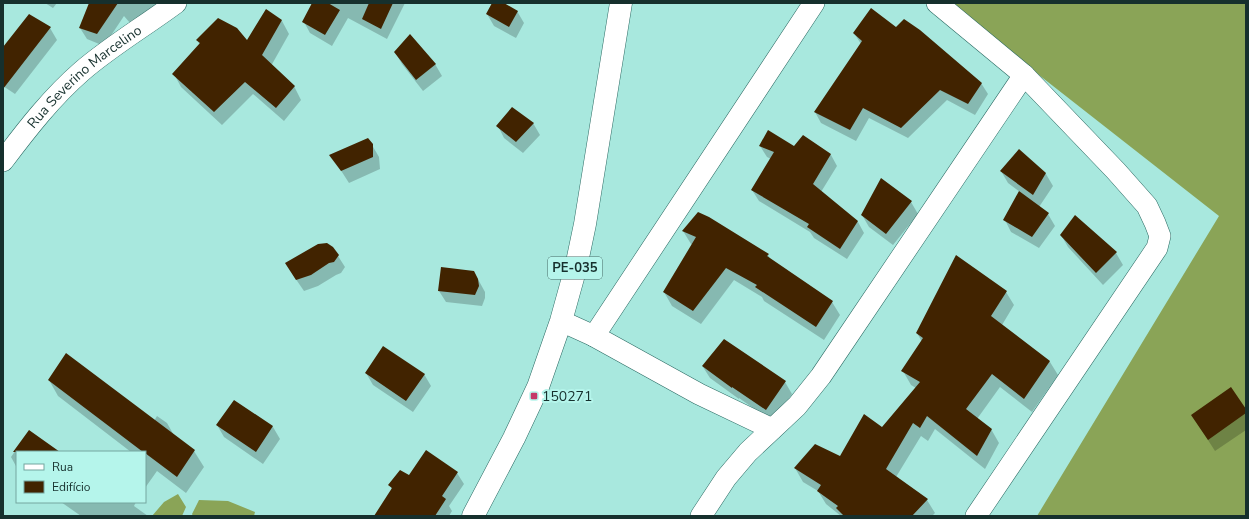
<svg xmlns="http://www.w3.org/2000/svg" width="1249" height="519" font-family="'Nunito Sans',sans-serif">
	<rect width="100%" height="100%" fill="#a8e8de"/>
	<path fill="#8aa457" d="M947,3H1246V516H1037L1219,216Z
		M178,494L186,507L182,516H152L164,502Z
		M199,500L228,501L255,512L254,516H193L192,514Z"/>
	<path fill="#0003" d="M45,3H57L53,8Z
		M90,3H162L137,31L124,16L104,46L87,39L80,28Z
		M310,3H405L387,39L348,18L332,46L310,33L304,22L312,5Z
		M493,3H502L517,11L524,23L516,38L494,26L487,14Z
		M266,10L282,21L289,34L271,66L294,86L301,100L284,121L253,94L222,125L181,87L174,74L200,45L197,40L247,42Z
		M50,28L57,40L15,94L3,86V49Z
		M896,29L981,83L988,94L975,115L947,100L908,138L869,118L856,141L821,123L815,112L861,44L854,33Z
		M395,52L435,64L442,76L423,91L402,64Z
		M533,123L540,135L523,153L504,138L498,126Z
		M803,137L831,155L837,166L821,192L858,222L864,233L847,259L814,238L810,232L759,201L752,190L771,159L767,157L760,146L794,147Z
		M372,145L379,157L380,169L349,183L331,155Z
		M1019,150L1046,174L1053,186L1039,207L1048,214L1055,226L1039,248L1011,232L1005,220L1020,192L1008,183L1001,171Z
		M911,202L918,214L893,245L869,227L862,215Z
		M683,231L768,255L771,260L832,302L840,315L824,340L764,301L762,297L734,280L701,324L672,306L664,292L693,245L691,244Z
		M1061,235L1116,253L1123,265L1103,285L1068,247Z
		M338,256L345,267L341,273L336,275L318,286L304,291L293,275Z
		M474,272L485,292V298L482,306L446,302L439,291Z
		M1006,292L1014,305L1002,325L1050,362L1058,375L1032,412L1000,387L977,419L991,429L999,443L985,469L935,429L928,441L921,436L896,477L927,500L935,513L932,516H841L826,504L818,491L803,482L795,468L841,458L883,428L916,388L911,385L903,371L922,342L917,333Z
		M703,367L785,382L792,394L773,422L739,398V399L710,378Z
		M366,373L424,374L431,386L413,412L373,385Z
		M49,380L154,421L157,416L167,423L175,437L194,451L204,467L186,493L157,471L145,488V452H131L58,396Z
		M234,401L273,427L280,439L263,464L224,437L217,425Z
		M1246,410V430L1215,451L1192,415Z
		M29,431L58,452H17V468L11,457Z
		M457,473L464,484L449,506L452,511L449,516H375L392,490L390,485L409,477Z
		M61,502H136L134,506L148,516H81Z"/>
	<path fill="#412300" d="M89,3H118L97,34L79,28Z
		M312,3H328L340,10L325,35L302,22Z
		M369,3H393L381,29L362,19Z
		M492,3H504L518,11L509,27L486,14Z
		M871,8L896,27L904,19L920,30L982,83L968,104L940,90L901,128L863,108L850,130L814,112L862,41L853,33Z
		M266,9L282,20L262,55L295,86L276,108L245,82L214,112L172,74L200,43L196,40L218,18L237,28L247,40Z
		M29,14L51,27L3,89V47Z
		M410,34L436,64L416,80L394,52Z
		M512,107L534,123L516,142L496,126Z
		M768,130L794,146L803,135L831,154L813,184L858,221L840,249L807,227L809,224L751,190L774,152L759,146Z
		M368,138L373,144V157L341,171L329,155Z
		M1019,149L1046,173L1033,195L1000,171Z
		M881,178L912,201L886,234L861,215Z
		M1019,191L1049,213L1032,237L1003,220Z
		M698,212L709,217L769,254L767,256L833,301L816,327L755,287L757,285L726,268L693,311L663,292L696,237L682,231Z
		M1075,215L1117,252L1096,273L1060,235Z
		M327,243L333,247L339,255L334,262L329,263L311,275L296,280L285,263L318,244Z
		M956,255L1007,291L991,316L1050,361L1024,399L992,374L966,409L992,429L977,456L927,416L920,428L913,423L886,469L928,499L912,516H844L836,508L838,506L817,491L821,485L794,468L815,444L840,456L864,414L882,427L920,382L901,371L923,338L916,333Z
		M441,267L474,271L478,279L479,286L475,295L438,291Z
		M724,339L786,381L766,410L732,387V388L702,366Z
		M383,346L425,374L406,401L365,373Z
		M66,353L195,450L177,477L145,453V452H143L48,380Z
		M1231,387L1246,409V413L1208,440L1191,415Z
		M234,400L273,426L256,452L216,425Z
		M29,430L60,452H13Z
		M426,450L458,472L442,496L446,499L435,516H374L392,488L388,485L400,470L409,475Z"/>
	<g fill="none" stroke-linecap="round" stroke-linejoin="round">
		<defs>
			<g id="minor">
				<path d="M937,3L1024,75L1116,171L1147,206L1155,223L1160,236L1157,248L976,516"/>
				<path id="s1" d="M3,161C27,129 52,97 82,71C111,46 145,26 176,3"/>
				<path d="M561,321L594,336L699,394L772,429"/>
				<path d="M594,336L814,3"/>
				<path d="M701,516L726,478L748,452L797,406L821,376L1024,75"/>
			</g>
			<path id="primary" d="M473,516L514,438L538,387L561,321L576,267L585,224L621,3"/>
		</defs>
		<use href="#minor" stroke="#2a6962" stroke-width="22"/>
		<use href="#primary" stroke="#2a6962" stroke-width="23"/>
		<use href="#minor" stroke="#fff" stroke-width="21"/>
		<use href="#primary" stroke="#fff" stroke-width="22"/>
	</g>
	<rect fill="#c63969" stroke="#b5f5eb" stroke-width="1.5" x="530" y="392" width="8" height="8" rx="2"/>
	<g text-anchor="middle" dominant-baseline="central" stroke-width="4" stroke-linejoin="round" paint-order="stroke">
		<rect fill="#b5f5eb" stroke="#466b66" stroke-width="1" x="548" y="257" width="54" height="22" rx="3"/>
		<g font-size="13" font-weight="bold" fill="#16302d">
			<text x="575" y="268">PE-035</text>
		</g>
		<g font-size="14" fill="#16302d" stroke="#b5f5eb">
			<text stroke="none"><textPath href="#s1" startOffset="118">Rua Severino Marcelino</textPath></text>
		</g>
		<g font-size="14" fill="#16302d" stroke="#b5f5eb" text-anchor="start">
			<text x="542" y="396">150271</text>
		</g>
	</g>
	<rect width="1249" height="519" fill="none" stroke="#16302d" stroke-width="8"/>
	<rect x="16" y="451" width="130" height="52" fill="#b5f5eb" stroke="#75a69f"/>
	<rect x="24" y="464" width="20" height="6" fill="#ffffff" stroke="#75a69f"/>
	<text x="52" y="471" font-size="12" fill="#16302d">Rua</text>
	<rect x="24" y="481" width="20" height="12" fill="#412300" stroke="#75a69f"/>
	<text x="52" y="491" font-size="12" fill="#16302d">Edifício</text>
</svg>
